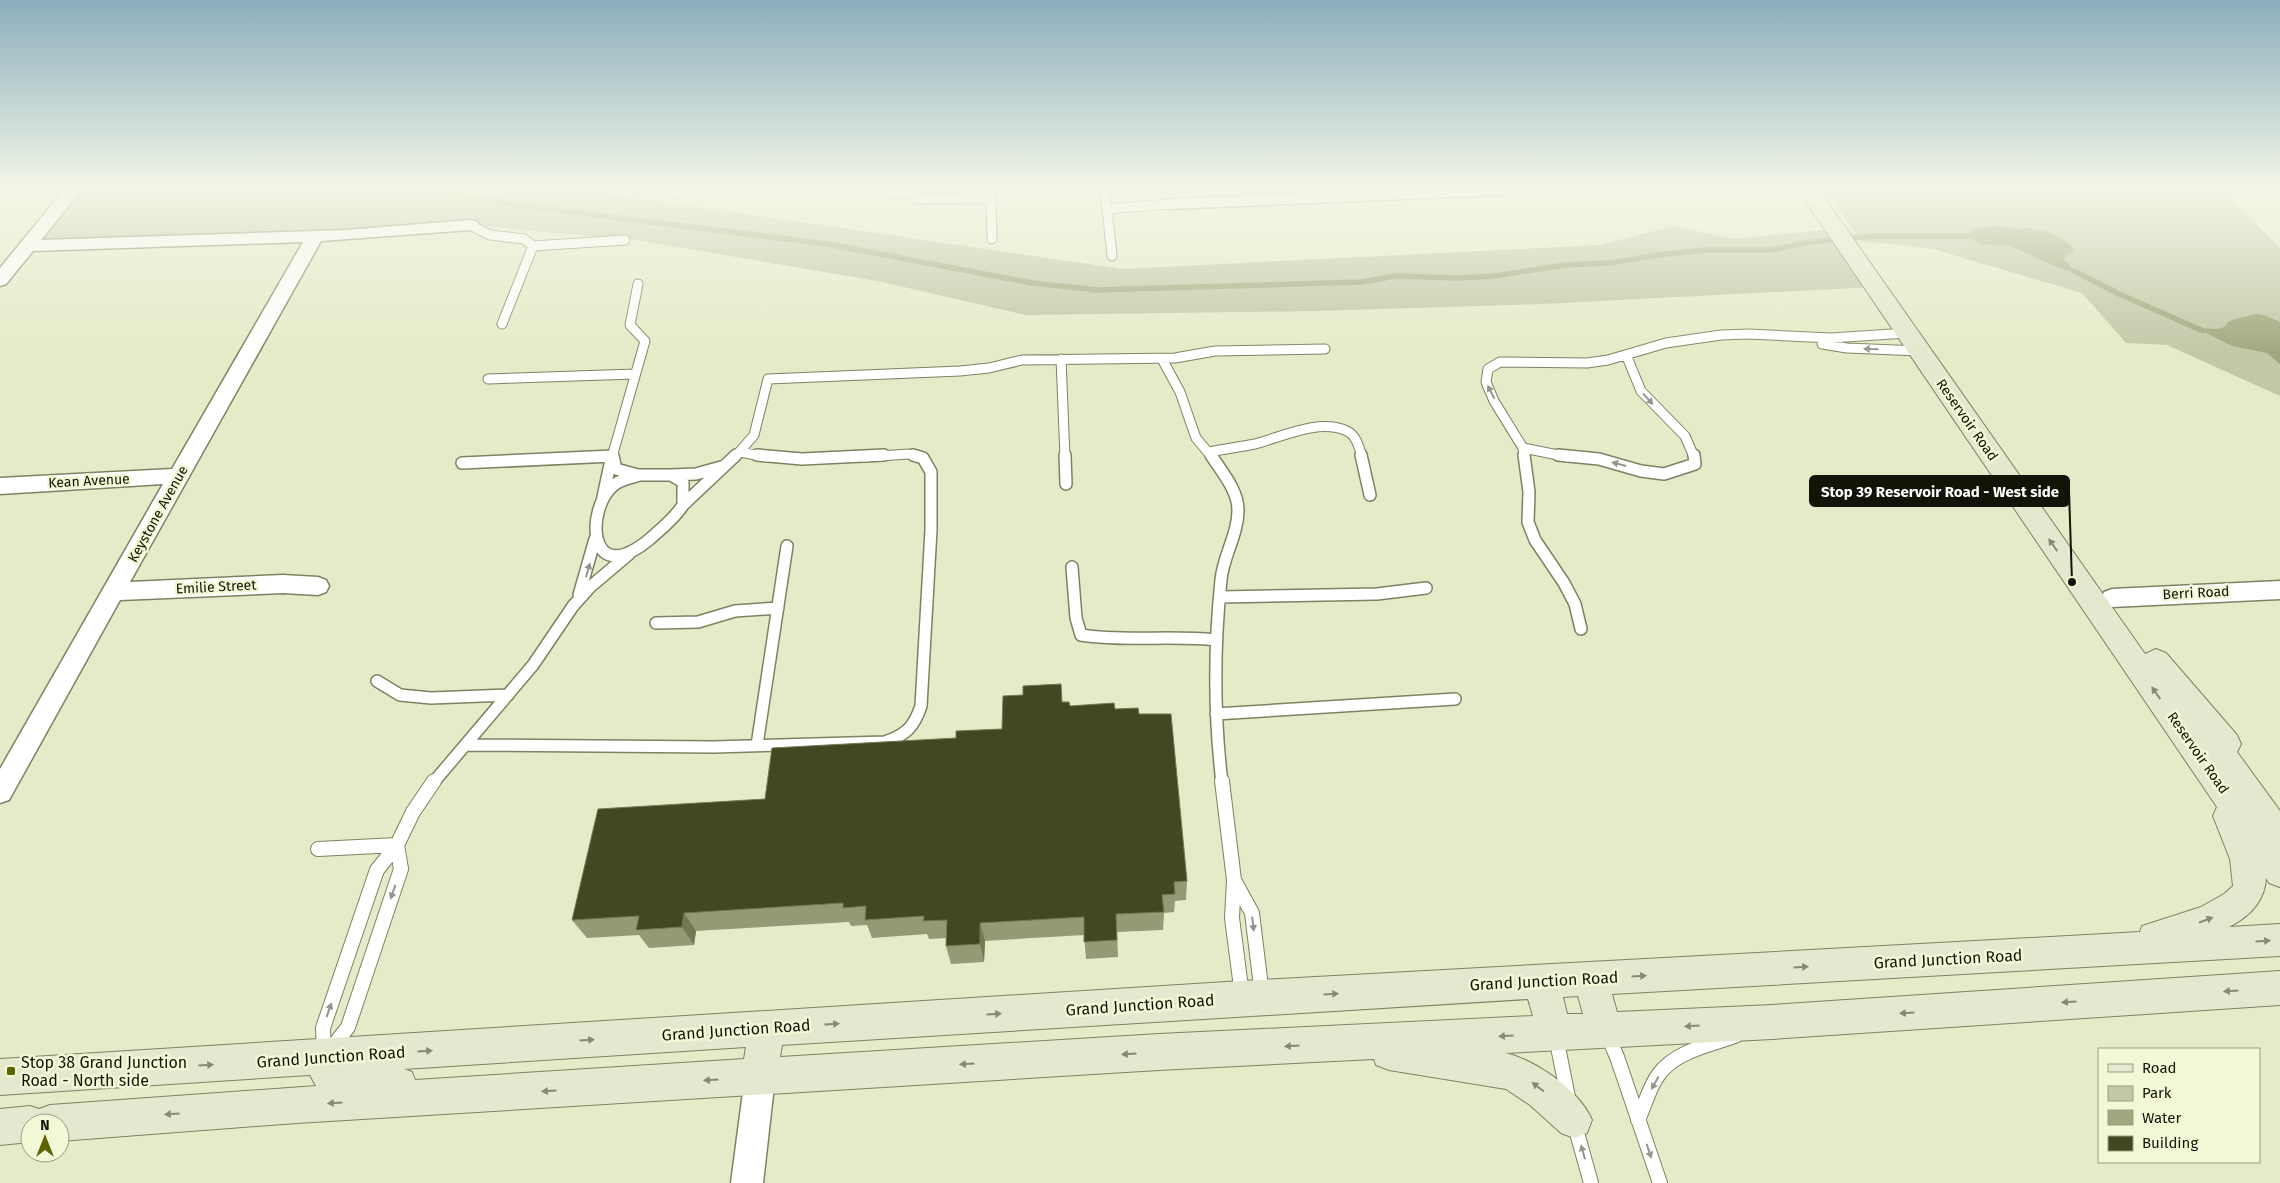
<svg xmlns="http://www.w3.org/2000/svg" width="2280" height="1183" font-family="'Fira Sans',sans-serif">
	<rect width="100%" height="100%" fill="#e5ebc8"/>
	<path fill="#c2c7a6" d="M73,190H582L1123,269L1600,245L1673,226L1733,239L1834,229L1875,287L1542,304L1316,311L1026,315L882,282L636,240L470,225L28,246Z
		M1825,190H2223L2280,248V396L2167,345L2126,343L2082,293L1933,249L1894,244L1862,242Z"/>
	<path fill="#a0a67d" d="M1998,226C2003,226 2008,228 2013,229C2016,230 2021,228 2025,228C2041,229 2066,235 2074,251L2065,256L2064,259L2074,271L2064,270L2010,246L1980,244L1973,239L1969,233L1974,228Z
		M2255,314L2264,315L2280,322V364L2267,353L2232,346L2196,328L2217,329L2224,327L2229,321Z"/>
	<g fill="none" stroke-linecap="round" stroke-linejoin="round">
		<path stroke="#a0a67d" stroke-width="5.5" d="M430,190L523,206L827,244L1032,283L1097,290L1362,282L1395,276L1459,278L1494,276L1565,265L1609,263L1666,254L1707,250H1772L1810,242L1874,236H1971
			M2074,271L2117,293L2203,331"/>
		<defs>
			<path id="service-far2" d="M638,190L675,192L705,190
				M876,190L910,194L919,199L991,198
				M1105,190L1112,256
				M991,192L992,239
				M1107,209L1170,204
				M470,225L490,235L524,239L533,246L625,240
				M502,324L533,246
				M1822,344L1847,348L1920,351
				M1627,357L1641,391L1685,436L1694,457
				M1061,359L1065,457
				M1162,359L1180,392L1196,438L1212,457
				M488,379L635,374
				M1523,448L1524,457
				M740,452L766,457
				M1209,452C1224,449 1240,447 1255,444C1282,437 1319,418 1347,431C1356,435 1359,447 1362,457
				M602,457L613,456
				M612,457L645,341L630,325L638,284
				M735,457L754,435L768,379L960,371L989,368L1022,360L1175,358L1215,351L1325,349
				M864,457L909,454L918,457
				M1568,457L1523,448L1494,401L1486,382L1488,369L1500,362L1587,363L1608,360L1666,343L1721,335L1749,334L1831,338L1907,333"/>
			<path id="service-far1" d="M757,455L802,459L884,455
				M1065,455L1066,484
				M1211,455C1221,471 1238,490 1238,510C1238,535 1223,556 1221,580C1214,647 1214,716 1222,783
				M1361,455L1370,495
				M1524,455L1529,492L1528,522L1535,540L1564,583L1575,604L1581,629
				M1558,455L1599,459L1641,471L1664,474L1695,464L1694,455
				M613,456L616,469L638,475
				M462,463L613,456
				M639,475H671L683,482V505C675,518 662,528 651,538C587,592 585,508 614,485C621,479 631,478 639,475Z
				M671,475L696,474L721,467
				M603,497L612,455
				M683,505L736,455
				M1072,567L1076,618L1081,635C1126,642 1171,635 1216,640
				M579,595L595,539
				M1220,597L1377,594L1426,588
				M656,623L698,622L735,611L778,608
				M377,681L400,695L431,698L508,695
				M1216,714L1455,699
				M466,745L714,747L885,742C906,735 914,727 921,706L931,530V472L923,458L913,455
				M757,745L787,546
				M433,783L533,665L573,606L590,587L629,554"/>
			<path id="service" d="M1222,781L1234,880L1232,918L1242,995
				M318,849L397,845
				M1234,880L1252,913L1262,995
				M1607,1034L1617,1057L1660,1183
				M1556,1037L1569,1102
				M331,1049L348,1027L401,869L397,845
				M324,1054L323,1028L377,870L397,845L413,812L434,781
				M1638,1120C1645,1105 1649,1087 1659,1074C1676,1051 1710,1045 1735,1036
				M1574,1122L1591,1183"/>
			<path id="minor" d="M64,190H81L41,240L346,230L470,220L476,221L479,225L476,229L470,230L321,241L130,582L283,575L318,577L326,580L329,586L326,592L318,595L283,593L120,600L9,800L0,803V769L163,484L0,494V478L172,469L303,242L33,251L6,284L0,286V268Z
				M1370,190H1507L1505,194L1499,195L1170,209L1164,208L1162,204L1164,200L1170,199Z
				M2280,581V599L2112,607L2104,604L2101,598L2104,592L2112,589Z
				M760,1062L770,1067L775,1077L763,1183H731L745,1077L750,1067Z"/>
			<path id="secondary" d="M1798,190H1819L2145,654L2156,649L2166,653L2237,735L2241,744L2237,752L2280,811V887L2269,883L2266,878C2265,901 2249,917 2229,927L2280,924V956L1612,994L1617,1012L1772,1005L2280,971V1005L1772,1039L1505,1053C1536,1060 1580,1091 1592,1120L1587,1133L1574,1138L1561,1133L1530,1105L1506,1089L1389,1070L1376,1065L1374,1059L1159,1070L297,1123L60,1141V1123H30V1142L0,1145V1109L30,1106L39,1109L50,1105L316,1086L310,1075L0,1095V1059L1242,981L2140,932L2142,926L2201,907L2224,894L2233,886L2230,859L2213,816L2217,807ZM1578,996L1583,1014H1567L1563,997ZM1528,999L1533,1016L1159,1034L780,1057L782,1045ZM746,1047L744,1059L415,1080L412,1072L404,1069Z"/>
		</defs>
		<use href="#service-far2" stroke="#7d8262" stroke-width="11"/>
		<use href="#service-far1" stroke="#7d8262" stroke-width="14"/>
		<use href="#service" stroke="#7d8262" stroke-width="16"/>
		<use href="#minor" stroke="#7d8262" stroke-width="3"/>
		<use href="#secondary" stroke="#7d8262" stroke-width="2"/>
		<use href="#service-far2" stroke="#fff" stroke-width="9"/>
		<use href="#service-far1" stroke="#fff" stroke-width="11"/>
		<use href="#service" stroke="#fff" stroke-width="14"/>
		<use href="#minor" fill="#fff" fill-rule="evenodd"/>
		<use href="#secondary" fill="#e4e8ce" fill-rule="evenodd"/>
	</g>
	<path fill="#949a75" d="M1063,702L1070,706L1115,709L1139,714L1187,881L1186,900L1175,901L1174,912L1164,913L1163,930L1117,932L1118,957L1086,959L1084,935L985,941L984,962L951,964L946,946V938L929,939L927,934L872,938L867,925L851,926L849,922L696,931L694,945L649,948L639,935L587,938L572,920L765,799L956,738L1002,729Z"/>
	<path fill="#747954" d="M684,913L696,931L694,945L682,927Z
		M980,923L985,941L984,962L980,944Z"/>
	<path fill="#434822" stroke="#747954" d="M1061,684L1062,702H1069L1070,706L1114,703L1115,709L1138,708L1139,714H1171L1187,881L1174,882L1175,894L1162,895L1164,912L1116,914L1117,940L1084,942V917L980,923V944L946,946L947,920L923,921L924,916L865,920L866,906L843,908V903L684,913L682,927L636,930L639,916L572,920L598,809L765,799L772,748L956,738V731L1002,729L1003,696L1023,695V686Z"/>
	<defs><path id="oneway-solid" d="M-6-.8H1V-3.2L6.5 0L1 3.2V.8H-6Z" transform="scale(1.25)"/></defs>
	<g fill="#959590">
		<use href="#oneway-solid" transform="translate(1871 349) rotate(-179)"/>
		<use href="#oneway-solid" transform="translate(1491 392) rotate(-117)"/>
		<use href="#oneway-solid" transform="translate(1648 399) rotate(48)"/>
		<use href="#oneway-solid" transform="translate(1619 464) rotate(-165)"/>
		<use href="#oneway-solid" transform="translate(588 570) rotate(-74)"/>
		<use href="#oneway-solid" transform="translate(393 892) rotate(109)"/>
		<use href="#oneway-solid" transform="translate(1253 924) rotate(83)"/>
		<use href="#oneway-solid" transform="translate(329 1010) rotate(-71)"/>
		<use href="#oneway-solid" transform="translate(1655 1083) rotate(119)"/>
		<use href="#oneway-solid" transform="translate(1649 1151) rotate(71)"/>
		<use href="#oneway-solid" transform="translate(1583 1152) rotate(-106)"/>
	</g>
	<g fill="#868975">
		<use href="#oneway-solid" transform="translate(2053 545) rotate(-125)"/>
		<use href="#oneway-solid" transform="translate(2156 693) rotate(-125)"/>
		<use href="#oneway-solid" transform="translate(2206 920) rotate(-21)"/>
		<use href="#oneway-solid" transform="translate(2263 941) rotate(-3)"/>
		<use href="#oneway-solid" transform="translate(1801 967) rotate(-3)"/>
		<use href="#oneway-solid" transform="translate(1639 976) rotate(-3)"/>
		<use href="#oneway-solid" transform="translate(2231 991) rotate(176)"/>
		<use href="#oneway-solid" transform="translate(1331 994) rotate(-3)"/>
		<use href="#oneway-solid" transform="translate(2069 1002) rotate(176)"/>
		<use href="#oneway-solid" transform="translate(1907 1013) rotate(176)"/>
		<use href="#oneway-solid" transform="translate(994 1014) rotate(-3)"/>
		<use href="#oneway-solid" transform="translate(832 1024) rotate(-3)"/>
		<use href="#oneway-solid" transform="translate(1692 1026) rotate(177)"/>
		<use href="#oneway-solid" transform="translate(1506 1036) rotate(177)"/>
		<use href="#oneway-solid" transform="translate(587 1040) rotate(-4)"/>
		<use href="#oneway-solid" transform="translate(1292 1046) rotate(177)"/>
		<use href="#oneway-solid" transform="translate(425 1051) rotate(-4)"/>
		<use href="#oneway-solid" transform="translate(1129 1054) rotate(176)"/>
		<use href="#oneway-solid" transform="translate(967 1064) rotate(177)"/>
		<use href="#oneway-solid" transform="translate(206 1065) rotate(-3)"/>
		<use href="#oneway-solid" transform="translate(711 1080) rotate(176)"/>
		<use href="#oneway-solid" transform="translate(1538 1087) rotate(-143)"/>
		<use href="#oneway-solid" transform="translate(549 1091) rotate(177)"/>
		<use href="#oneway-solid" transform="translate(335 1103) rotate(177)"/>
		<use href="#oneway-solid" transform="translate(172 1114) rotate(176)"/>
	</g>
	<linearGradient id="sky" x2="0" y2="1"><stop stop-color="#8baebd"/><stop offset="0.53" stop-color="#f3f6e6"/><stop offset="1" stop-color="#f3f6e6" stop-opacity="0"/></linearGradient>
	<rect width="2280" height="356" fill="url(#sky)"/>
	<rect fill="#5c6402" stroke="#f2f8d5" stroke-width="2" x="6" y="1066" width="10" height="10" rx="2.5"/>
	<g text-anchor="middle" dominant-baseline="central" stroke-width="5" stroke-linejoin="round" paint-order="stroke">
		<g font-size="14" fill="#131408" stroke="#f2f8d5">
			<text transform="translate(1967 420) rotate(55)">Reservoir Road</text>
			<text transform="translate(89 481) rotate(-3)">Kean Avenue</text>
			<text transform="translate(158 514) rotate(-61)">Keystone Avenue</text>
			<text transform="translate(216 587) rotate(-3)">Emilie Street</text>
			<text transform="translate(2196 593) rotate(-3)">Berri Road</text>
			<text transform="translate(2198 753) rotate(55)">Reservoir Road</text>
		</g>
		<g font-size="16" fill="#131408" stroke="#f2f8d5">
			<text transform="translate(1948 959) rotate(-3)">Grand Junction Road</text>
			<text transform="translate(1544 981) rotate(-3)">Grand Junction Road</text>
			<text transform="translate(1140 1005) rotate(-4)">Grand Junction Road</text>
			<text transform="translate(736 1030) rotate(-4)">Grand Junction Road</text>
			<text transform="translate(331 1057) rotate(-4)">Grand Junction Road</text>
		</g>
		<g font-size="16" fill="#131408" stroke="#f2f8d5" text-anchor="start">
			<text x="21" y="1062">Stop 38 Grand Junction<tspan x="21" dy="18">Road - North side</tspan></text>
		</g>
	</g>
	<path fill="none" stroke="#131408" stroke-width="2" d="M2072 582L2069 491"/>
	<circle fill="#131408" stroke="#f2f8d5" stroke-width="2" cx="2072" cy="582" r="5"/>
	<rect fill="#131408" stroke="#131408" stroke-width="2" x="1810" y="476" width="259" height="30" rx="5"/>
	<g font-size="15" text-anchor="middle" font-weight="bold" fill="#fff">
		<text x="1940" y="497">Stop 39 Reservoir Road - West side</text>
	</g>
	<rect x="2098" y="1048" width="162" height="115" fill="#f2f8d5" stroke="#999d83"/>
	<rect x="2108" y="1064" width="25" height="8" fill="#e4e8ce" stroke="#999d83"/>
	<text x="2142" y="1073" font-size="15" fill="#131408">Road</text>
	<rect x="2108" y="1086" width="25" height="15" fill="#c2c7a6" stroke="#999d83"/>
	<text x="2142" y="1098" font-size="15" fill="#131408">Park</text>
	<rect x="2108" y="1110" width="25" height="15" fill="#a0a67d" stroke="#999d83"/>
	<text x="2142" y="1123" font-size="15" fill="#131408">Water</text>
	<rect x="2108" y="1136" width="25" height="15" fill="#434822" stroke="#999d83"/>
	<text x="2142" y="1148" font-size="15" fill="#131408">Building</text>
	<g transform="translate(45 1138)"><circle r="24" fill="#f2f8d5" stroke="#999d83"/>
	<path d="M0-4L9 19L0 12L-9 19Z" fill="#5c6402"/>
	<text y="-8" font-size="14" font-weight="bold" text-anchor="middle" fill="#131408">N</text>
	</g>
</svg>
